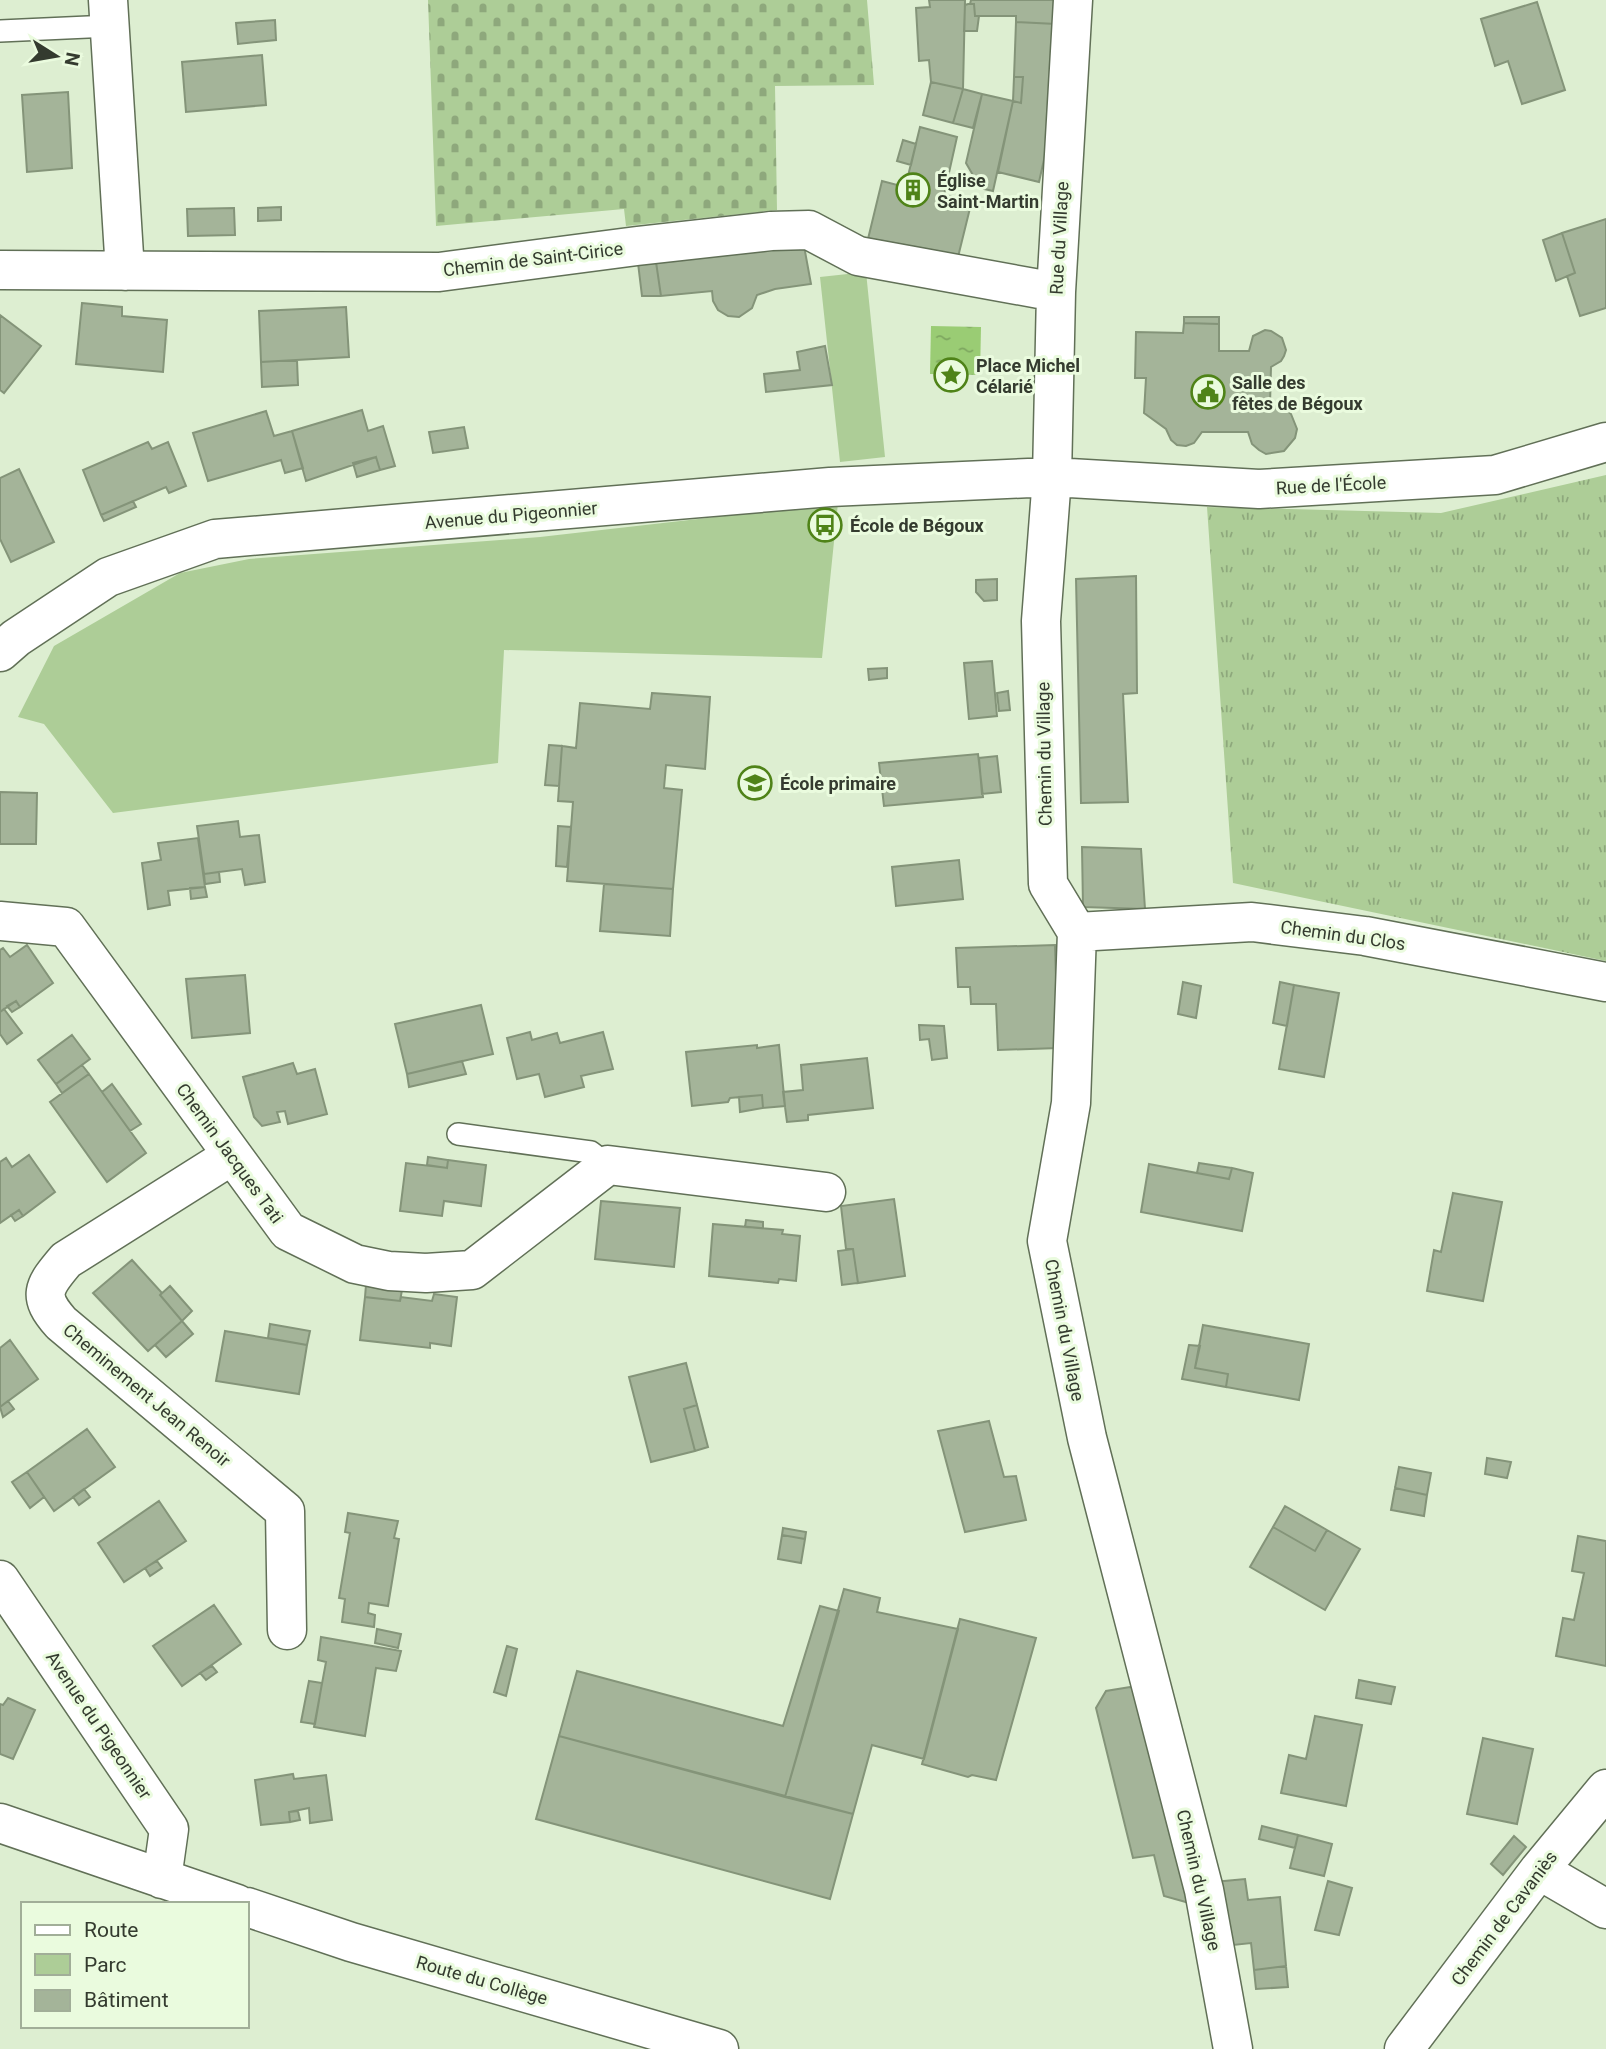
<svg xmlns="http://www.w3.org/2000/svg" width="1606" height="2049" font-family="Roboto,sans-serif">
	<defs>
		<pattern id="grass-tufts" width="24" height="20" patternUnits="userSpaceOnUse" patternTransform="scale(1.75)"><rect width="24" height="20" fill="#adcd97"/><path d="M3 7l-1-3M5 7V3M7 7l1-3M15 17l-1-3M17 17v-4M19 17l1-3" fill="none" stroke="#8ea87c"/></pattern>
		<pattern id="cemetery-stones" width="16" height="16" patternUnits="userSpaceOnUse" patternTransform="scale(1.75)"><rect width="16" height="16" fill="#adcd97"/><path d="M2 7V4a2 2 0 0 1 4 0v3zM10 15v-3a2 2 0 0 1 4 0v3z" fill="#8ea87c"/></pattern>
		<pattern id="water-ripples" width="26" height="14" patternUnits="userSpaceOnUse" patternTransform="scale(1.75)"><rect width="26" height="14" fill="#9acc74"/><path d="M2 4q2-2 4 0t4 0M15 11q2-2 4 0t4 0" fill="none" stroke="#7ea760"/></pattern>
	</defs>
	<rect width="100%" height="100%" fill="#ddeed1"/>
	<path fill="url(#grass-tufts)" d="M1606,475V961L1233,883L1207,507L1441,513Z"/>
	<path fill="url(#cemetery-stones)" d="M428,0H867L874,85L775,86L777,210L626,226L624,209L436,226Z"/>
	<path fill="#adcd97" d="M866,272L885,457L840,462L820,277Z
		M838,503L822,658L504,650L498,763L113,813L44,724L18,717L54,646L180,573L249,559L540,537Z"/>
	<path fill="url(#water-ripples)" d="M931,326L981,327L980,375L930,374Z"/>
	<path fill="#a4b499" stroke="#849479" stroke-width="2" d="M929,0H965L963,89L931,82L929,60L919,61L916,8L930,7Z
		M971,0H1057L1056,24L1016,22V16H975L974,4H970Z
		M1537,2L1565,90L1522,104L1508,61L1495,66L1481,19Z
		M968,4H974L975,16H979L977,31H964L965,5Z
		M275,20L276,40L238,44L236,23Z
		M1016,22L1056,24L1055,110L1039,182L998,172L1013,101L1021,103L1022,91L1023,77H1014Z
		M262,55L266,105L186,112L182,62Z
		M1014,77H1023L1021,103L1013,101Z
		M931,82L963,89L953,123L923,115Z
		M963,89L982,94L973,128L953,123Z
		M68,92L72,168L27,172L22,95Z
		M982,94L1013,101L993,191L984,189L986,180L974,177L966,163Z
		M920,127L957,137L944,195L972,200L958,257L868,239L882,181L897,185L908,176Z
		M903,140L916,144L911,165L897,161Z
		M281,207V220L258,221V208Z
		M234,208L235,235L188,236L187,209Z
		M1606,219V308L1580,316L1567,276L1575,273L1562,233Z
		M1562,233L1575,273L1556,281L1543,240Z
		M804,246L811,284L775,289L757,295L752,308L739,317L728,316L718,310L713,301L712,291L661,296L656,262Z
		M656,262L661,296H642L638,263Z
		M82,303L122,307V316L167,320L163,372L76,364Z
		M346,307L349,357L261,362L259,311Z
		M0,315L41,346L4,393L0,390Z
		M1184,317H1219V324L1184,323Z
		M1184,323L1219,324V351H1249L1253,336L1265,330L1271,331L1282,338L1286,350L1284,356L1281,361L1271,367L1270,405L1284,408L1291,414L1297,429L1295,438L1284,451L1266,454L1259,450L1252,444L1248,432H1202L1194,443L1186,446L1177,445L1171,440L1166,429L1144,413L1146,378H1135L1136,332L1183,333Z
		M825,346L832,385L766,392L764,374L800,370L797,352Z
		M297,360L298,385L262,387L261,362Z
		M362,410L368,431L383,426L395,466L380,470L376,457L306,481L292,431Z
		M266,411L274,436L292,431L303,468L285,473L281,460L208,481L193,433Z
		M464,427L468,448L433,453L429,432Z
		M148,442L152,449L168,442L186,486L169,493L166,487L101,515L83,470Z
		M376,457L380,470L357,477L353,463Z
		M19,469L54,542L11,562L0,539V478Z
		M133,501L136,507L104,521L101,515Z
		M1136,576L1137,693L1123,694L1128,802L1081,803L1076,579Z
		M997,579V600L984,601L976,592V580Z
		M992,661L997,716L969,719L964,663Z
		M887,668V678L869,680L868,669Z
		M1008,691L1010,710L999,711L997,693Z
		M652,693L710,697L705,769L666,765L664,788L682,790L673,889L567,881L573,802L558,801L562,746L576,748L580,703L650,709Z
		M549,745L562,746L559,786L545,785Z
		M978,754L983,797L884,806L879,763Z
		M997,756L1001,792L982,794L979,758Z
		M0,792L37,793L36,844H0Z
		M238,821L240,837L259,835L265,882L245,885L242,869L204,874L197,826Z
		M558,826L571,827L567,867L556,866Z
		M198,838L205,887L168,891L170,905L148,909L142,863L161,860L158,843Z
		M1082,847L1141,849L1145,909L1083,907Z
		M959,860L963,899L896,906L892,867Z
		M219,872L220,882L205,884L204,874Z
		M604,884L673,889L670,936L600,931Z
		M205,887L207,897L191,899L190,888Z
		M27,945L53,983L20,1007L16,1001L0,1012V950L3,948L10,957Z
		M1055,945L1058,1048L998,1050L996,1004H971L970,987H958L956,948Z
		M245,975L250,1033L192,1038L186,979Z
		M1183,982L1201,986L1196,1018L1178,1014Z
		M1280,982L1294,985L1287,1026L1273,1023Z
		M1294,985L1339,993L1324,1077L1279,1069Z
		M16,1001L20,1007L12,1012L7,1006Z
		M481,1005L493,1054L407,1074L395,1024Z
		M4,1009L22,1033L7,1044L0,1034V1012Z
		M919,1025L944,1026L947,1058L932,1060L929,1039L920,1040Z
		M530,1032L532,1040L557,1033L560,1043L603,1032L613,1069L581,1076L584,1087L545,1097L539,1074L517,1079L507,1038Z
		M72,1035L90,1059L56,1084L38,1060Z
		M757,1045V1048L779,1045L785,1106L763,1108L762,1095L730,1098L728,1102L692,1106L686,1052Z
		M867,1058L873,1108L808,1115V1120L787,1122L783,1092L803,1090L801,1065Z
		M462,1061L466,1074L409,1087L407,1074Z
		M293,1063L297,1074L315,1069L327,1114L288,1124L285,1111L277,1112L280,1122L262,1126L254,1117L243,1077Z
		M82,1065L89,1074L62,1093L56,1084Z
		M89,1074L146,1153L107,1182L50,1102Z
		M112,1084L141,1124L130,1131L102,1092Z
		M762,1095L763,1108L740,1112L739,1097Z
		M29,1155L55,1192L23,1216L19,1210L0,1223V1162L6,1158L12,1167Z
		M428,1157L448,1160L447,1168L427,1165Z
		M448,1160L486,1165L481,1206L444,1201L442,1216L400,1211L406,1163L447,1168Z
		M1199,1163L1232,1168L1229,1179L1197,1173Z
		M1149,1164L1229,1179L1232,1168L1253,1173L1242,1231L1141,1212Z
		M1453,1193L1502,1202L1483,1301L1427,1291L1434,1250L1441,1252Z
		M894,1199L905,1276L858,1283L853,1249H846L841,1206Z
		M601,1201L680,1208L674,1267L595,1259Z
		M19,1210L23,1216L15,1221L11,1215Z
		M746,1220L763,1222V1228L745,1227Z
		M713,1224L783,1230L782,1234L800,1236L796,1281L779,1279L778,1283L709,1276Z
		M853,1249L858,1283L842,1285L838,1251Z
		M132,1260L162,1293L160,1295L182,1321L148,1351L93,1293Z
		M366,1285L402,1290L400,1301L365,1297Z
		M170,1286L192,1311L182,1321L160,1295Z
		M434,1294L457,1297L451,1346L430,1343V1348L360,1340L365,1297L400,1301L401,1297L432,1301Z
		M182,1321L193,1334L166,1357L155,1345Z
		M270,1324L310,1331L307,1345L268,1338Z
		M1203,1325L1309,1344L1299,1400L1226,1387L1228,1374L1195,1368Z
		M225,1331L307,1345L299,1394L216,1381Z
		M10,1340L38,1379L0,1407V1348Z
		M1189,1345L1200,1346L1195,1368L1228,1374L1226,1387L1182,1379Z
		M686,1363L697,1405L684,1409L695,1451L651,1462L629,1377Z
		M8,1401L14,1409L3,1417L0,1407Z
		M697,1405L708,1447L695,1451L684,1409Z
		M989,1421L1004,1477L1016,1476L1026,1520L965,1532L938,1431Z
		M87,1429L115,1467L54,1511L27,1472Z
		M1487,1458L1511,1462L1507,1478L1485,1474Z
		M1399,1467L1431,1473L1427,1495L1395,1488Z
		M27,1472L44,1497L30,1508L12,1482Z
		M1395,1488L1427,1495L1424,1516L1391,1510Z
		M84,1489L90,1497L79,1505L73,1497Z
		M159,1501L186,1541L124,1582L98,1543Z
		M1285,1506L1327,1530L1315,1551L1273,1527Z
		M348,1513L398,1521L394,1538L399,1539L388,1606L369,1603L368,1613L375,1615L374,1627L342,1622L345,1599L339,1598L350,1533L345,1532Z
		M1273,1527L1315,1551L1327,1530L1360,1549L1325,1610L1250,1567Z
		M783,1528L806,1532L805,1539L782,1535Z
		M782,1535L805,1539L801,1563L778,1559Z
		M1578,1536L1606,1541V1666L1556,1656L1563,1618L1574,1620L1584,1573L1572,1571Z
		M157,1561L162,1568L150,1576L145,1568Z
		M844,1589L880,1598L877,1612L958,1629L924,1759L872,1745L853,1814L785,1797Z
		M214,1605L241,1644L182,1686L153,1646Z
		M820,1606L839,1611L785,1797L559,1736L577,1671L783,1726Z
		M960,1619L1036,1638L996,1780L972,1775L968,1777L922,1764Z
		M377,1629L401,1634L398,1648L375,1643Z
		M321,1637L401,1651L396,1671L376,1668L365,1736L314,1727L326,1662L318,1660Z
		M507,1646L517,1649L506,1696L494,1692Z
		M212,1666L217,1672L206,1680L200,1673Z
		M1359,1680L1395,1687L1391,1704L1356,1698Z
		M309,1681L322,1683L315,1724L301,1722Z
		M1130,1687L1145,1691L1193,1904L1164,1896L1154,1855L1133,1858L1096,1708L1106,1691Z
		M8,1698L35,1710L13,1759L0,1754V1704L3,1705Z
		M1315,1716L1362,1725L1346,1806L1281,1793L1289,1755L1306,1759Z
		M559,1736L853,1814L830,1899L536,1819Z
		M1483,1738L1533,1749L1517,1824L1467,1814Z
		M293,1774L294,1779L326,1775L332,1820L310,1823L309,1808L289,1812L290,1822L261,1825L255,1780Z
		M298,1811L300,1820L290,1822L289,1812Z
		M1262,1826L1298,1835L1295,1848L1259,1839Z
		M1298,1835L1332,1844L1324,1876L1290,1868Z
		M1514,1836L1526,1847L1503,1875L1491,1864Z
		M1245,1879L1248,1900L1280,1897L1286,1966L1254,1970L1251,1943L1224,1946L1214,1882Z
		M1328,1881L1352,1888L1339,1935L1315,1930Z
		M1286,1966L1288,1987L1256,1989L1254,1970Z"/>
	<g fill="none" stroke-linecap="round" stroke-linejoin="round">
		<defs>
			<path id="service" d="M0,31L110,26
				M458,1134L591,1152L608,1165"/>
			<path id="minor" d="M108,0L125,271
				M1073,0L1056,292L1052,477L1041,621L1048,884L1077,932L1071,1103L1047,1241L1087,1438L1204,1890L1233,2049
				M0,270L439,272L637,246L771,231L809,230L858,256L1056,292
				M0,652L16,638L108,577L215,539L830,487L1052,477L1259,489L1495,475L1606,442
				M0,921L66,927L288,1231L355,1264L389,1271L426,1273L472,1270L608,1165L826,1192
				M1077,932L1252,922L1365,936L1606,982
				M231,1156L66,1260C43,1287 37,1296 61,1323L285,1511L287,1630
				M0,1580L169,1829L162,1879
				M0,1823L237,1904
				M1539,1870L1606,1909
				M247,1907L351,1942L719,2049
				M1404,2049L1539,1870L1606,1789"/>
		</defs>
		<use href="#service" stroke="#617057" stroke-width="24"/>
		<use href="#minor" stroke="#617057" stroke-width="41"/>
		<use href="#service" stroke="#fff" stroke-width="21"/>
		<use href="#minor" stroke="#fff" stroke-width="38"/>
	</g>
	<defs>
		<symbol id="building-ring" viewBox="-11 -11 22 22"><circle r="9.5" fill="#eafbde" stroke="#4f8318" stroke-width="1.5"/><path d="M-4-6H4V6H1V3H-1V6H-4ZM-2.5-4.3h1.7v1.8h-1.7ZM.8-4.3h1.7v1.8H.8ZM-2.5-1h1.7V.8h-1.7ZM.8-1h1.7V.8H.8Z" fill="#4f8318"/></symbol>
		<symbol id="sight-ring" viewBox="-11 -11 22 22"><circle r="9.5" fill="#eafbde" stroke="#4f8318" stroke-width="1.5"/><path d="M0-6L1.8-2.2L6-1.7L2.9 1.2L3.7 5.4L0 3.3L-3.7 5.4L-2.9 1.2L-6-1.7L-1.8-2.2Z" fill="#4f8318"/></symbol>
		<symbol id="civic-ring" viewBox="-11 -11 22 22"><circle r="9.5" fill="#eafbde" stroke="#4f8318" stroke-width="1.5"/><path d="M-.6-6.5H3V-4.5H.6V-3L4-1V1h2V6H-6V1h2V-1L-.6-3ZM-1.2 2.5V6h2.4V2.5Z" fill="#4f8318"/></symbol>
		<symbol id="bus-ring" viewBox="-11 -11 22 22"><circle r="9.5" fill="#eafbde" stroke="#4f8318" stroke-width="1.5"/><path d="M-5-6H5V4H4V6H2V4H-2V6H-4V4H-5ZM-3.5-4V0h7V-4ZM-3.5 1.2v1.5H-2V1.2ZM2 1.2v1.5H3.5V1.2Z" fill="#4f8318"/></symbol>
		<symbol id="school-ring" viewBox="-11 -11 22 22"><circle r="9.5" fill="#eafbde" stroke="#4f8318" stroke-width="1.5"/><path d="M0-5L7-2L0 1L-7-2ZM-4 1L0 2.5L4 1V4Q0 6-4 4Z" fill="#4f8318"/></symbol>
	</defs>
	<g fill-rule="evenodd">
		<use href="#building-ring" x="894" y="171" width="38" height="38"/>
		<use href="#sight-ring" x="932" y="356" width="38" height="38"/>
		<use href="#civic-ring" x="1189" y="373" width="38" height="38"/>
		<use href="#bus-ring" x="806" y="506" width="38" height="38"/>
		<use href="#school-ring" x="736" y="764" width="38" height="38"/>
	</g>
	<g text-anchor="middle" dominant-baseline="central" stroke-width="6" stroke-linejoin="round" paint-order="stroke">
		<g font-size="18" font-weight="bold" fill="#343b2f" stroke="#eafbde" text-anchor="start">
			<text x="937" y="180">Église<tspan x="937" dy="21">Saint-Martin</tspan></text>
			<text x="976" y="365">Place Michel<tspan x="976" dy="21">Célarié</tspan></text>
			<text x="1232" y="382">Salle des<tspan x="1232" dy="21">fêtes de Bégoux</tspan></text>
			<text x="850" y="525">École de Bégoux</text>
			<text x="780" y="783">École primaire</text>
		</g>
		<g font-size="18" fill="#343b2f" stroke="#eafbde">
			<text transform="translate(1059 238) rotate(-87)">Rue du Village</text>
			<text transform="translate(533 259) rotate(-7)">Chemin de Saint-Cirice</text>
			<text transform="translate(1331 485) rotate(-3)">Rue de l'École</text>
			<text transform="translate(511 515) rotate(-5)">Avenue du Pigeonnier</text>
			<text transform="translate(1044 754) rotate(-91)">Chemin du Village</text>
			<text transform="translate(1343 935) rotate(8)">Chemin du Clos</text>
			<text transform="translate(230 1153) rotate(54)">Chemin Jacques Tati</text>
			<text transform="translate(1065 1330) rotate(79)">Chemin du Village</text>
			<text transform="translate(147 1395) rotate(40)">Cheminement Jean Renoir</text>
			<text transform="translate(99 1725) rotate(56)">Avenue du Pigeonnier</text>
			<text transform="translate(1199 1880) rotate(77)">Chemin du Village</text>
			<text transform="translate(1504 1918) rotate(-53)">Chemin de Cavaniès</text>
			<text transform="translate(482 1980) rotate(16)">Route du Collège</text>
		</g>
	</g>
	<rect x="21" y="1902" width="228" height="126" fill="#eafbde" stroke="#a1ae98" stroke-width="2"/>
	<rect x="35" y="1925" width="35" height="10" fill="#ffffff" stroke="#a1ae98" stroke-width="2"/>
	<text x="84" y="1937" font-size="21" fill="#343b2f">Route</text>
	<rect x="35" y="1954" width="35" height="21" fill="#adcd97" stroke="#a1ae98" stroke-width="2"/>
	<text x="84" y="1972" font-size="21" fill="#343b2f">Parc</text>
	<rect x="35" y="1990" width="35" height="21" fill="#a4b499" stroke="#a1ae98" stroke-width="2"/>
	<text x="84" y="2007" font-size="21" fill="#343b2f">Bâtiment</text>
	<g transform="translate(56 56) rotate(101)" stroke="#eafbde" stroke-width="5" paint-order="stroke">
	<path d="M0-5L12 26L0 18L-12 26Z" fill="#343b2f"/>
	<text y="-10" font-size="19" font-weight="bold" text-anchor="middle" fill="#343b2f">N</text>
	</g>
</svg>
